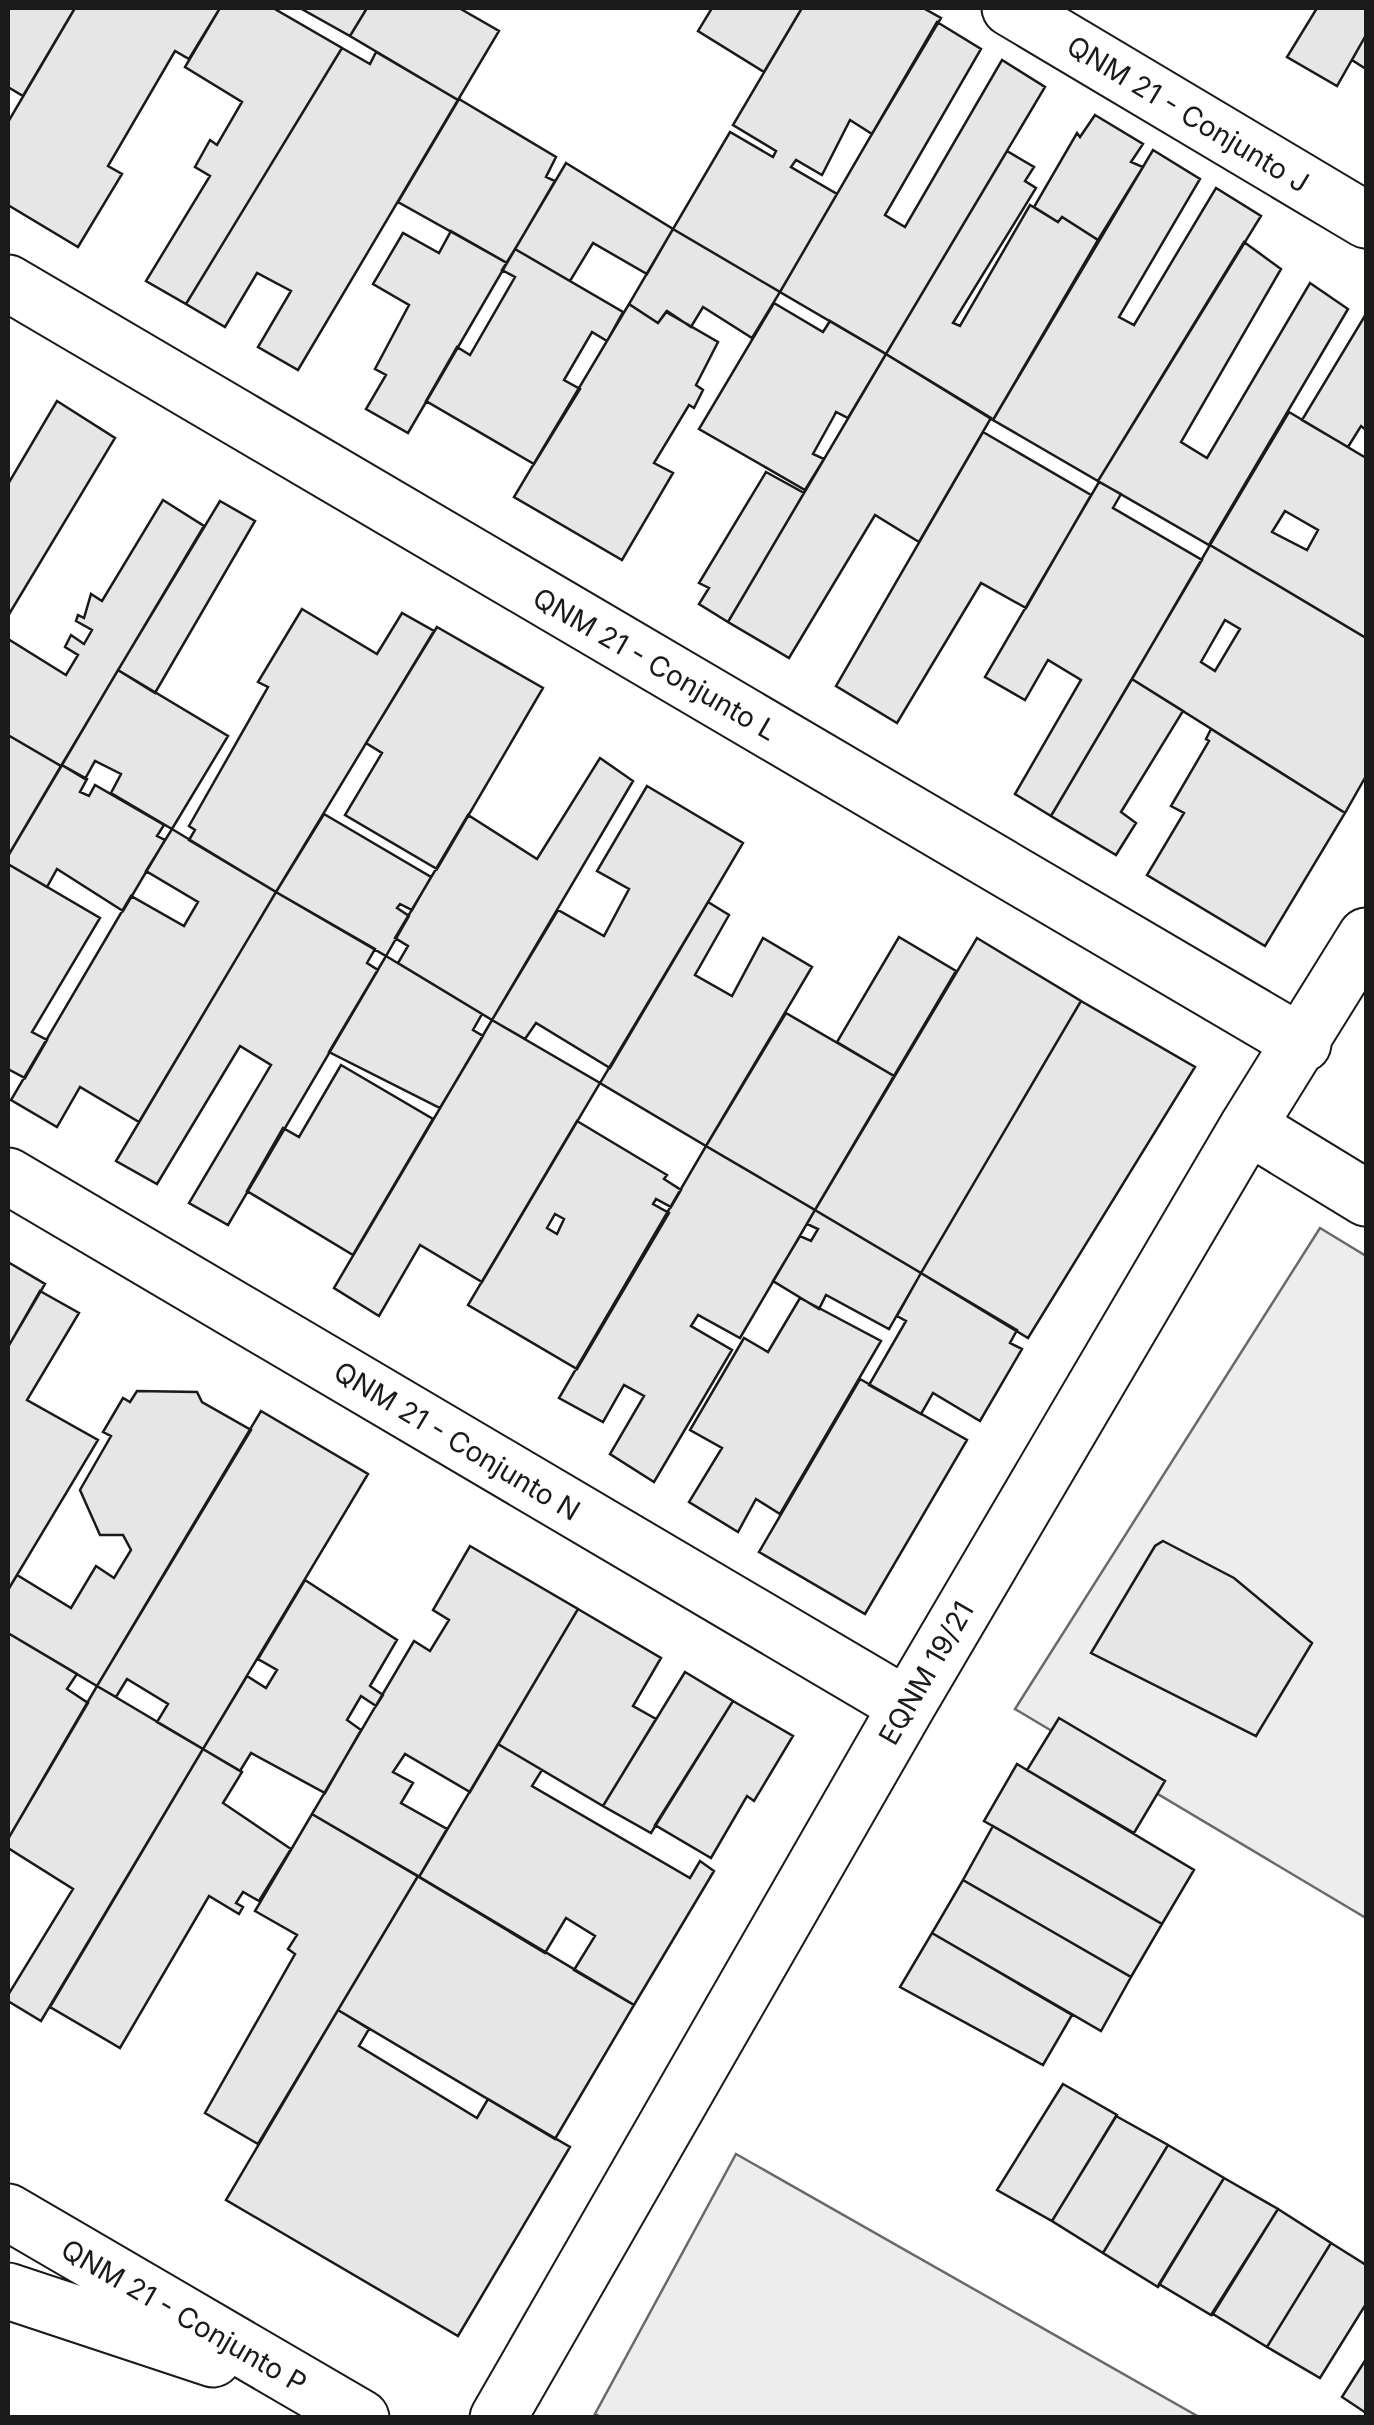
<svg xmlns="http://www.w3.org/2000/svg" width="1374" height="2425" font-family="Inter,sans-serif">
	<rect width="100%" height="100%" fill="#fff"/>
	<path fill="#ededed" stroke="#6a6a6a" stroke-width="2.5" d="M1320,1228L1366,1256V1918L1015,1709Z
		M736,2154L1199,2417H601L595,2414Z"/>
	<path fill="#e6e6e6" stroke="#1a1a1a" stroke-width="2.5" fill-rule="evenodd" d="M8,8H75L23,96L8,87Z
		M75,8H220L189,59L175,51L108,166L122,174L78,247L8,205V122Z
		M220,8H273L342,48L186,304L146,281L210,176L195,167L210,140L217,145L242,102L185,67Z
		M300,8H367L350,36Z
		M367,8H459L499,31L458,100L350,36Z
		M712,8H802L764,72L698,31Z
		M802,8H923L941,18L872,134L850,120L822,175L796,160L791,167L837,194L780,292L673,229L730,132L773,157L776,151L733,125Z
		M1317,8H1366V35L1337,86L1287,57Z
		M937,22L981,49L885,215L905,227L1002,60L1045,87L886,354L780,292Z
		M1366,35V69L1352,60Z
		M342,48L370,64L376,52L458,100L298,370L258,347L291,291L257,273L225,327L186,304Z
		M459,99L556,157L546,177L555,181L507,263L398,202Z
		M1095,115L1143,144L1131,162L1143,167L1098,240L1062,217L1058,222L1034,207L1077,133L1080,137Z
		M1153,150L1200,179L1119,317L1134,325L1216,188L1261,216L1098,481L993,420Z
		M1007,151L1034,167L1025,181L1036,188L953,323L960,326L1030,205L1058,222L1062,217L1098,240L993,420L886,354Z
		M566,163L673,229L647,274L593,243L570,281L515,249Z
		M673,229L780,292L752,338L703,307L691,327L667,311L658,323L629,304Z
		M451,231L507,263L408,433L366,409L386,375L375,369L409,305L373,284L403,233L439,253Z
		M1244,242L1281,269L1181,442L1207,458L1310,283L1348,309L1209,545L1098,481Z
		M515,249L623,312L607,341L592,332L564,380L580,389L534,464L426,401L457,347L470,355L515,277L502,270Z
		M774,303L823,332L830,321L886,354L848,418L836,412L834,416L813,454L824,459L805,490L699,429Z
		M629,304L658,323L666,312L718,342L696,385L703,390L694,408L689,405L654,463L673,473L622,560L514,497Z
		M1366,314V430L1361,426L1348,447L1302,420Z
		M886,354L991,418L919,542L875,515L789,658L728,622Z
		M57,401L115,438L8,616V484Z
		M1289,412L1366,458V638L1210,545ZM1285,511L1318,530L1307,550L1272,532Z
		M983,432L1091,495L1026,608L981,583L897,723L836,686Z
		M766,472L804,493L728,622L699,604L709,588L699,583Z
		M1099,482L1121,494L1113,508L1202,560L1051,816L1015,794L1081,680L1048,660L1025,700L985,677Z
		M163,500L204,526L61,766L8,735V639L66,675L78,655L65,647L71,635L84,644L92,630L76,621L78,615L84,618L91,594L102,601Z
		M220,501L255,521L155,693L118,670Z
		M1210,545L1366,638V776L1345,813L1132,679ZM1225,620L1240,629L1215,671L1201,662Z
		M302,609L377,654L402,613L434,631L276,892L189,840L195,830L189,826L268,687L258,682Z
		M437,627L543,688L437,869L345,815L382,753L366,743Z
		M118,670L228,736L172,829L111,793L121,774L95,761L85,779L62,765Z
		M1132,679L1183,711L1121,812L1136,823L1116,855L1051,816Z
		M1211,729L1345,813L1265,946L1147,875L1184,813L1171,806L1209,741L1206,739Z
		M8,735L61,766L8,856Z
		M600,758L633,781L492,1020L398,963L408,946L395,938L468,815L537,859Z
		M62,765L87,779L80,792L89,796L95,785L164,825L157,836L165,840L123,911L57,869L47,887L8,864V856Z
		M647,786L743,843L610,1068L536,1023L525,1039L492,1020L558,910L604,936L629,889L597,871Z
		M324,814L431,877L412,910L400,904L397,908L409,916L386,956L276,892Z
		M172,829L276,892L139,1122L80,1087L57,1127L11,1100L131,896L184,926L198,902L146,871Z
		M8,864L100,918L32,1032L47,1040L25,1078L8,1069Z
		M276,892L375,949L367,963L378,970L228,1225L189,1203L271,1065L240,1046L157,1184L116,1161Z
		M708,902L729,915L695,975L732,996L763,938L812,967L706,1146L600,1083Z
		M899,937L956,971L894,1076L837,1042Z
		M977,938L1081,1001L921,1273L815,1210Z
		M386,956L482,1014L473,1030L483,1036L440,1108L329,1052Z
		M1081,1001L1195,1067L1028,1338L921,1273Z
		M786,1013L894,1076L815,1210L706,1146Z
		M492,1020L600,1083L482,1282L420,1245L379,1316L334,1288Z
		M341,1065L433,1119L353,1255L247,1191L283,1128L299,1137Z
		M577,1121L667,1175L664,1179L681,1190L671,1207L656,1199L653,1204L669,1213L577,1369L468,1305ZM555,1214L564,1219L557,1234L547,1228Z
		M706,1146L815,1210L740,1338L698,1315L691,1326L732,1350L654,1482L610,1454L644,1396L624,1385L603,1422L559,1398Z
		M815,1210L921,1273L889,1329L826,1295L819,1309L773,1281L800,1236L811,1241L818,1229L807,1224Z
		M8,1262L45,1284L8,1347Z
		M921,1273L1017,1330L1010,1343L1022,1349L980,1421L933,1393L921,1414L869,1385L906,1321L897,1316Z
		M40,1291L79,1313L27,1400L98,1440L8,1590V1347Z
		M800,1298L881,1341L780,1514L756,1499L738,1532L689,1502L722,1448L690,1430L744,1338L768,1352Z
		M860,1379L967,1440L865,1614L759,1552Z
		M137,1391L197,1392L202,1402L251,1430L97,1686L8,1633V1590L17,1575L71,1608L96,1566L114,1578L131,1550L123,1535H100L80,1490L111,1436L103,1432L123,1398L130,1402Z
		M261,1411L368,1474L203,1749L157,1722L168,1704L127,1679L116,1697L97,1686Z
		M1163,1541L1234,1578L1312,1643L1256,1736L1091,1653L1155,1546Z
		M470,1546L578,1609L470,1792L405,1754L393,1772L413,1783L401,1803L447,1829L419,1877L312,1814L414,1641L430,1651L449,1620L433,1610Z
		M305,1580L397,1640L370,1686L383,1695L376,1706L361,1696L347,1720L361,1730L325,1793L251,1753L240,1771L203,1749L247,1676L266,1688L277,1670L258,1659Z
		M578,1609L661,1658L633,1706L656,1719L603,1806L498,1744Z
		M8,1633L77,1674L67,1689L88,1703L8,1839Z
		M685,1672L733,1701L651,1833L603,1806Z
		M97,1686L203,1749L41,2021L8,2001V1995L73,1889L8,1848V1839Z
		M733,1701L793,1736L754,1801L747,1796L711,1858L655,1825Z
		M1059,1718L1165,1781L1134,1833L1027,1770Z
		M498,1744L542,1770L532,1786L690,1878L700,1861L714,1871L634,2005L574,1970L595,1936L566,1918L545,1953L419,1877Z
		M203,1749L242,1772L223,1803L291,1849L259,1901L243,1892L236,1903L243,1907L239,1914L209,1896L120,2048L50,2007Z
		M1017,1764L1194,1870L1162,1924L984,1821Z
		M312,1814L418,1876L258,2144L205,2113L295,1954L288,1949L297,1935L255,1911Z
		M993,1826L1162,1924L1131,1977L963,1880Z
		M418,1876L634,2005L555,2139L338,2010Z
		M963,1880L1131,1977L1101,2031L932,1933Z
		M932,1933L1072,2015L1043,2065L900,1987Z
		M338,2010L369,2029L359,2046L477,2118L488,2099L570,2147L458,2336L226,2200Z
		M1063,2084L1117,2115L1052,2221L997,2190Z
		M1116,2116L1168,2145L1103,2253L1052,2221Z
		M1168,2145L1224,2178L1158,2287L1103,2253Z
		M1224,2178L1278,2209L1211,2315L1159,2284Z
		M1278,2209L1331,2243L1267,2347L1213,2314Z
		M1331,2243L1366,2265V2304L1320,2378L1267,2347Z
		M1366,2359V2413L1342,2397Z"/>
	<g fill="none" stroke-linecap="round" stroke-linejoin="round">
		<defs>
			<path id="street" d="M1010,8L1366,220
				M8,283L1303,1044
				M1248,1126L1366,1198
				M8,1176L907,1706
				M498,2418L907,1706L1248,1126L1366,936"/>
			<path id="secondary" d="M8,2212L361,2418
				M8,2291L213,2359"/>
		</defs>
		<use href="#street" stroke="#1a1a1a" stroke-width="59"/>
		<use href="#secondary" stroke="#1a1a1a" stroke-width="59"/>
		<use href="#street" stroke="#fff" stroke-width="55"/>
		<use href="#secondary" stroke="#fff" stroke-width="55"/>
	</g>
	<g text-anchor="middle" dominant-baseline="central" stroke-width="8" stroke-linejoin="round" paint-order="stroke">
		<g font-size="28" fill="#1a1a1a" stroke="#fff">
			<text transform="translate(1188 114) rotate(31)">QNM 21 - Conjunto J</text>
			<text transform="translate(655 664) rotate(30)">QNM 21 - Conjunto L</text>
			<text transform="translate(457 1441) rotate(31)">QNM 21 - Conjunto N</text>
			<text transform="translate(926 1673) rotate(-60)">EQNM 19/21</text>
			<text transform="translate(184 2316) rotate(30)">QNM 21 - Conjunto P</text>
		</g>
	</g>
	<rect width="1374" height="2425" fill="none" stroke="#1a1a1a" stroke-width="20"/>
</svg>
